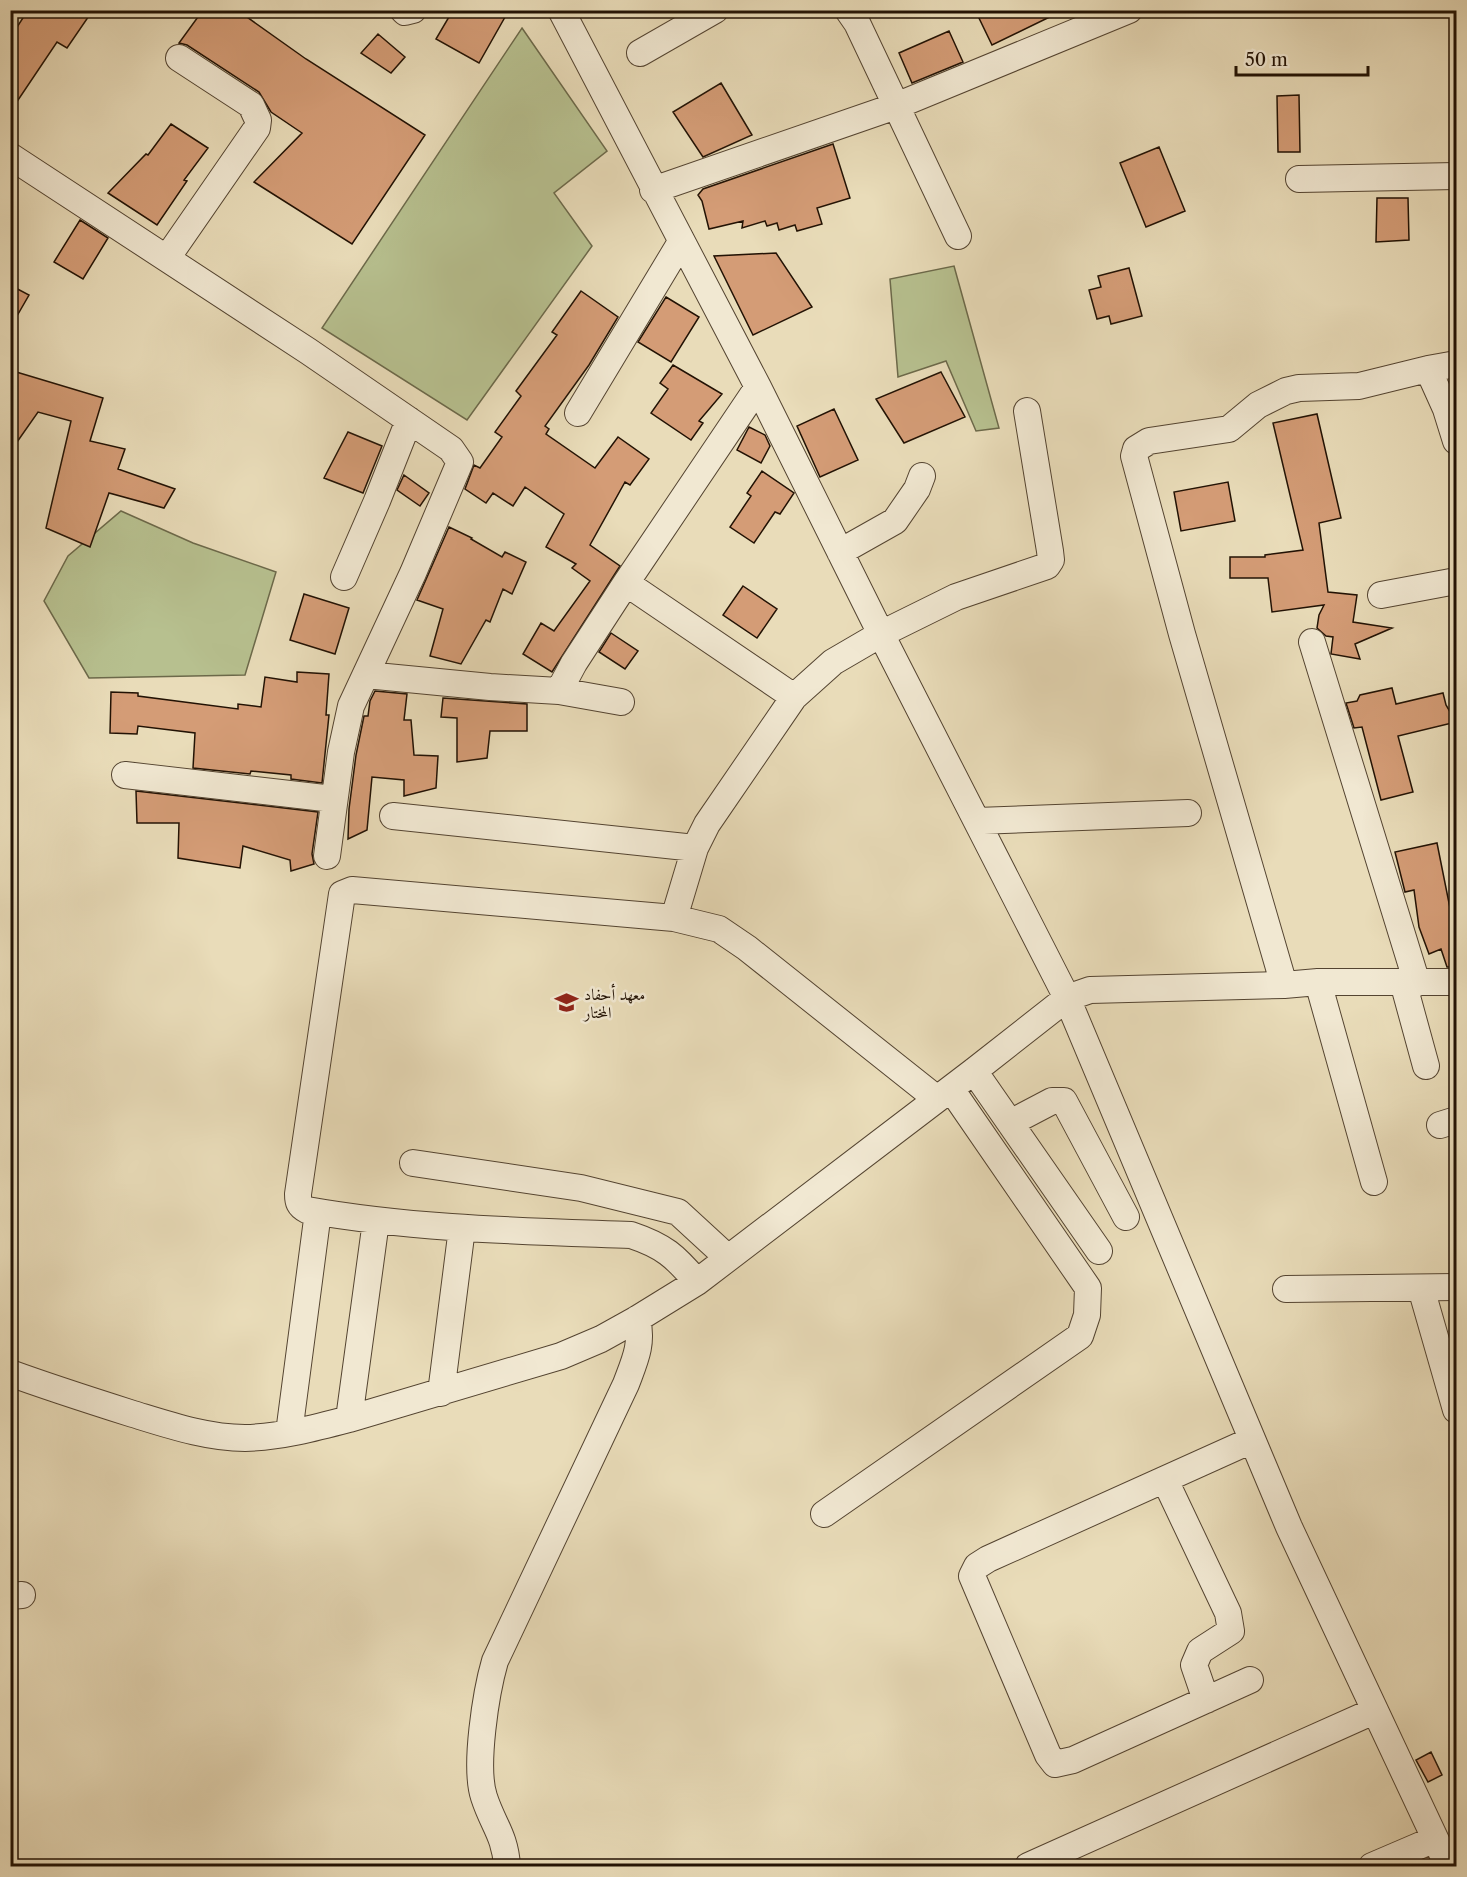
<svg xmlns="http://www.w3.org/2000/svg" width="1467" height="1877" font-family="'Libre Caslon Text',Amiri,serif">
	<rect width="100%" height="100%" fill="#e9dcb9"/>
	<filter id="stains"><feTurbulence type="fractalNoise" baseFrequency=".00333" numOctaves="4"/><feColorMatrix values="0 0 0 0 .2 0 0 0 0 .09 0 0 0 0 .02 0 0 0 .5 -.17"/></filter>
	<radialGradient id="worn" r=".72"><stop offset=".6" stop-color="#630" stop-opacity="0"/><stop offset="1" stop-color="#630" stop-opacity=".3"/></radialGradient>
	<path fill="#b7c08f" stroke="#6c694a" stroke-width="1.5" d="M522,28L607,151L554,193L592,246L467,420L322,328Z
		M954,266L999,428L976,431L946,361L898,377L890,279Z
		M121,511L193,543L276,572L245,675L89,678L44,601L68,556Z"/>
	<path fill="#d49c76" stroke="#221204" stroke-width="1.5" d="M28,10H93L67,48L57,42L10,112V38Z
		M203,10H237L306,59L425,135L352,244L254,182L302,133L271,112L259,92L187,45L179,43Z
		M453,10H509L479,63L436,39Z
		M989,10H1064L992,45L978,16Z
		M949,31L963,62L912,83L899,53Z
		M378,34L405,57L391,73L361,53Z
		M721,83L752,135L703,157L673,112Z
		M1299,95L1300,152H1278L1277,96Z
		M171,124L208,148L184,180L187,181L157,225L108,193L146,154L148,155Z
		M833,144L850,198L817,208L822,224L797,231L795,225L779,230L777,223L767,226L765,221L742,228L743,221L709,229L702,201L698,195L703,189Z
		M1159,147L1185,211L1146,227L1120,163Z
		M1377,198H1408L1409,240L1376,242Z
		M80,220L108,238L83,279L54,262Z
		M776,253L812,307L753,335L714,256Z
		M1129,268L1142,316L1111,324L1109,316L1097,319L1089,290L1101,287L1098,276Z
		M10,285L29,295L10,328Z
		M581,291L618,317L589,365L545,426L549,429L546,434L595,468L618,437L649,459L630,485L625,482L590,545L620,566L552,672L523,654L541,623L554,631L590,581L572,568L576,564L546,547L564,514L525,487L513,506L493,493L486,503L465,489L474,465L480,468L502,437L495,432L521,396L516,391L557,335L552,332Z
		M666,297L699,317L671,362L638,342Z
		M673,365L722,394L699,421L703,423L691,440L651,413L668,389L660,383Z
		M13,371L103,398L90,441L125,449L118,469L175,489L164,508L109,493L90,547L46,528L71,421L38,412L10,452V380Z
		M941,372L965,417L904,443L876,399Z
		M834,409L858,460L820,477L797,426Z
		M1317,414L1341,518L1319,523L1328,592L1357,595L1353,622L1392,628L1355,644L1360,659L1331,654L1333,637L1326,636L1317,628L1319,615L1324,605L1272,612L1268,578H1230V557H1265V555L1303,550L1273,423Z
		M749,427L765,435L770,446L761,463L737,450Z
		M348,432L382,446L363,493L324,478Z
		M762,471L794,493L780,514L775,512L754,543L730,527L751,496L747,493Z
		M404,475L429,493L420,506L397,490Z
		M1228,482L1235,521L1181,531L1174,492Z
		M449,527L472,538L471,539L502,557L505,552L526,562L512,594L503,589L490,622L486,620L461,664L430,656L443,609L417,600Z
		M743,586L777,609L757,638L723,615Z
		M304,594L349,608L335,654L290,640Z
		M611,633L638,651L625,669L599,652Z
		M297,672L329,674L326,715H329L322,783L291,779V775L251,771L250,774L193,768L195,733L138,726L137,734L110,733L111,692L138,693V696L238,709V704L261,707L265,677L297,682Z
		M1392,688L1396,704L1443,693L1446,705L1456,722L1398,736L1413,792L1381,800L1362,727L1354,728L1346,703L1357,701L1360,695Z
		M375,691L407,694L404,720H411L414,755L438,756L436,788L404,796V780L372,777L367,830L348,839L349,809L356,755L364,716H368L370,701Z
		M443,698L527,704V731H490L487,758L457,762V718L441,717Z
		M136,791L318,812L312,854L314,864L291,871L290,860L243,846L240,868L178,858L179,823H137Z
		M1437,843L1456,938V967H1447L1441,949L1429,954L1419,927L1414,890L1405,892L1395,852Z
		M1431,1752L1442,1775L1428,1782L1416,1760Z"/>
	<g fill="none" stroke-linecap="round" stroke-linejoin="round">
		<defs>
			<path id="minor" d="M403,10L405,12L413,10
				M561,10L758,387L881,634L1067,998L1289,1527L1448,1866
				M848,10L857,23L958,236
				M640,53L715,10
				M10,156L308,351L451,449L460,462L413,573L351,706L341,752L327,856
				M1299,179L1456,176
				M653,190L896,106L1129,10
				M167,258L257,128L258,120L251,105L179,58
				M1456,364L1428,369L1446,409L1456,441
				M578,413L681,242
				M840,552L895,521L917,489L922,476
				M344,577L377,501L409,420
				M626,583L794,697
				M1381,595L1456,581
				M1312,642L1417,983
				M366,675L490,687L559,691L574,663L626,583L758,387
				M559,691L621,702
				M125,775L333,799
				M393,816L695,848
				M977,821L1188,813
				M674,918L695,848L707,824L794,697L833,662L881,634L956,597L1047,566L1051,560L1050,551L1027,411
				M1318,982L1374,1182
				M1403,982L1426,1066
				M1284,985L1182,634L1134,456L1136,449L1149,441L1229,429L1258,405L1286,391L1299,388L1359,386L1428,369
				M974,1071L1099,1251
				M1010,1123L1052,1101H1064L1126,1217
				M1440,1125L1456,1120
				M413,1163L581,1188L678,1212L728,1258
				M697,1282C675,1256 664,1246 631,1235C523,1231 414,1229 307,1210C299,1206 298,1202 298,1194L342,894L352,890L674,918L719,929L747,948L937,1099
				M1421,1288L1456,1410
				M1286,1289L1456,1287
				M10,1373C51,1388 92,1401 133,1414C169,1425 207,1438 245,1438C280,1437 315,1428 349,1419L561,1356L601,1339L637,1319L697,1282L974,1071L1067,998L1090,990L1284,985L1318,982H1456
				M441,1393L462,1228
				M349,1419L376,1221
				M289,1433L318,1212
				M1165,1480L1228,1613L1231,1631L1200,1651L1194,1665L1206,1700
				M824,1514L1080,1336L1087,1315L1088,1288L951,1089
				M10,1596L22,1595
				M1250,1680L1073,1760L1055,1764L1048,1755L972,1576L977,1566L988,1559L1252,1440
				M507,1866C505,1835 493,1825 484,1797C474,1767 486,1692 495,1661L626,1384C635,1360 643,1344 637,1319
				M1028,1866L1374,1711
				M1372,1866L1435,1839"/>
		</defs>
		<use href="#minor" stroke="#544431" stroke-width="28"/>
		<use href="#minor" stroke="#f1e8d2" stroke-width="26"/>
	</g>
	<defs>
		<symbol id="university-bare" viewBox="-9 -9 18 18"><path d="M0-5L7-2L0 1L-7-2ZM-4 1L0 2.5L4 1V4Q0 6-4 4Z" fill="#8f2418" stroke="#f1e8d2" stroke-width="2.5" paint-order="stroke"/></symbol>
	</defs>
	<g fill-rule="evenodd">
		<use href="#university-bare" x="550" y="986" width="33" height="33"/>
	</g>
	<g text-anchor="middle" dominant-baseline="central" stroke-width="5" stroke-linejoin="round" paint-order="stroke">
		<g font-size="16" fill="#221204" stroke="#f1e8d2" text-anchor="start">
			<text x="584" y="994">معهد أحفاد<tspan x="584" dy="18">المختار</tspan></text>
		</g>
	</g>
	<rect width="1467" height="1877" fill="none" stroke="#e9dcb9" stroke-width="36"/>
	<rect x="12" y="12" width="1443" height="1853" fill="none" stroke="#221204" stroke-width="3"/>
	<rect x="18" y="18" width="1431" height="1841" fill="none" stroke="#221204" stroke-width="1.5"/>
	<path d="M1236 66v9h132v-9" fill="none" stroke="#221204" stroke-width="3"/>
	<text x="1245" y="66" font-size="18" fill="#221204" stroke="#f1e8d2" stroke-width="4.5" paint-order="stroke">50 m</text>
	<rect width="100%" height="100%" filter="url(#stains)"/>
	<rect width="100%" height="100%" fill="url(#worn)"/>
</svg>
